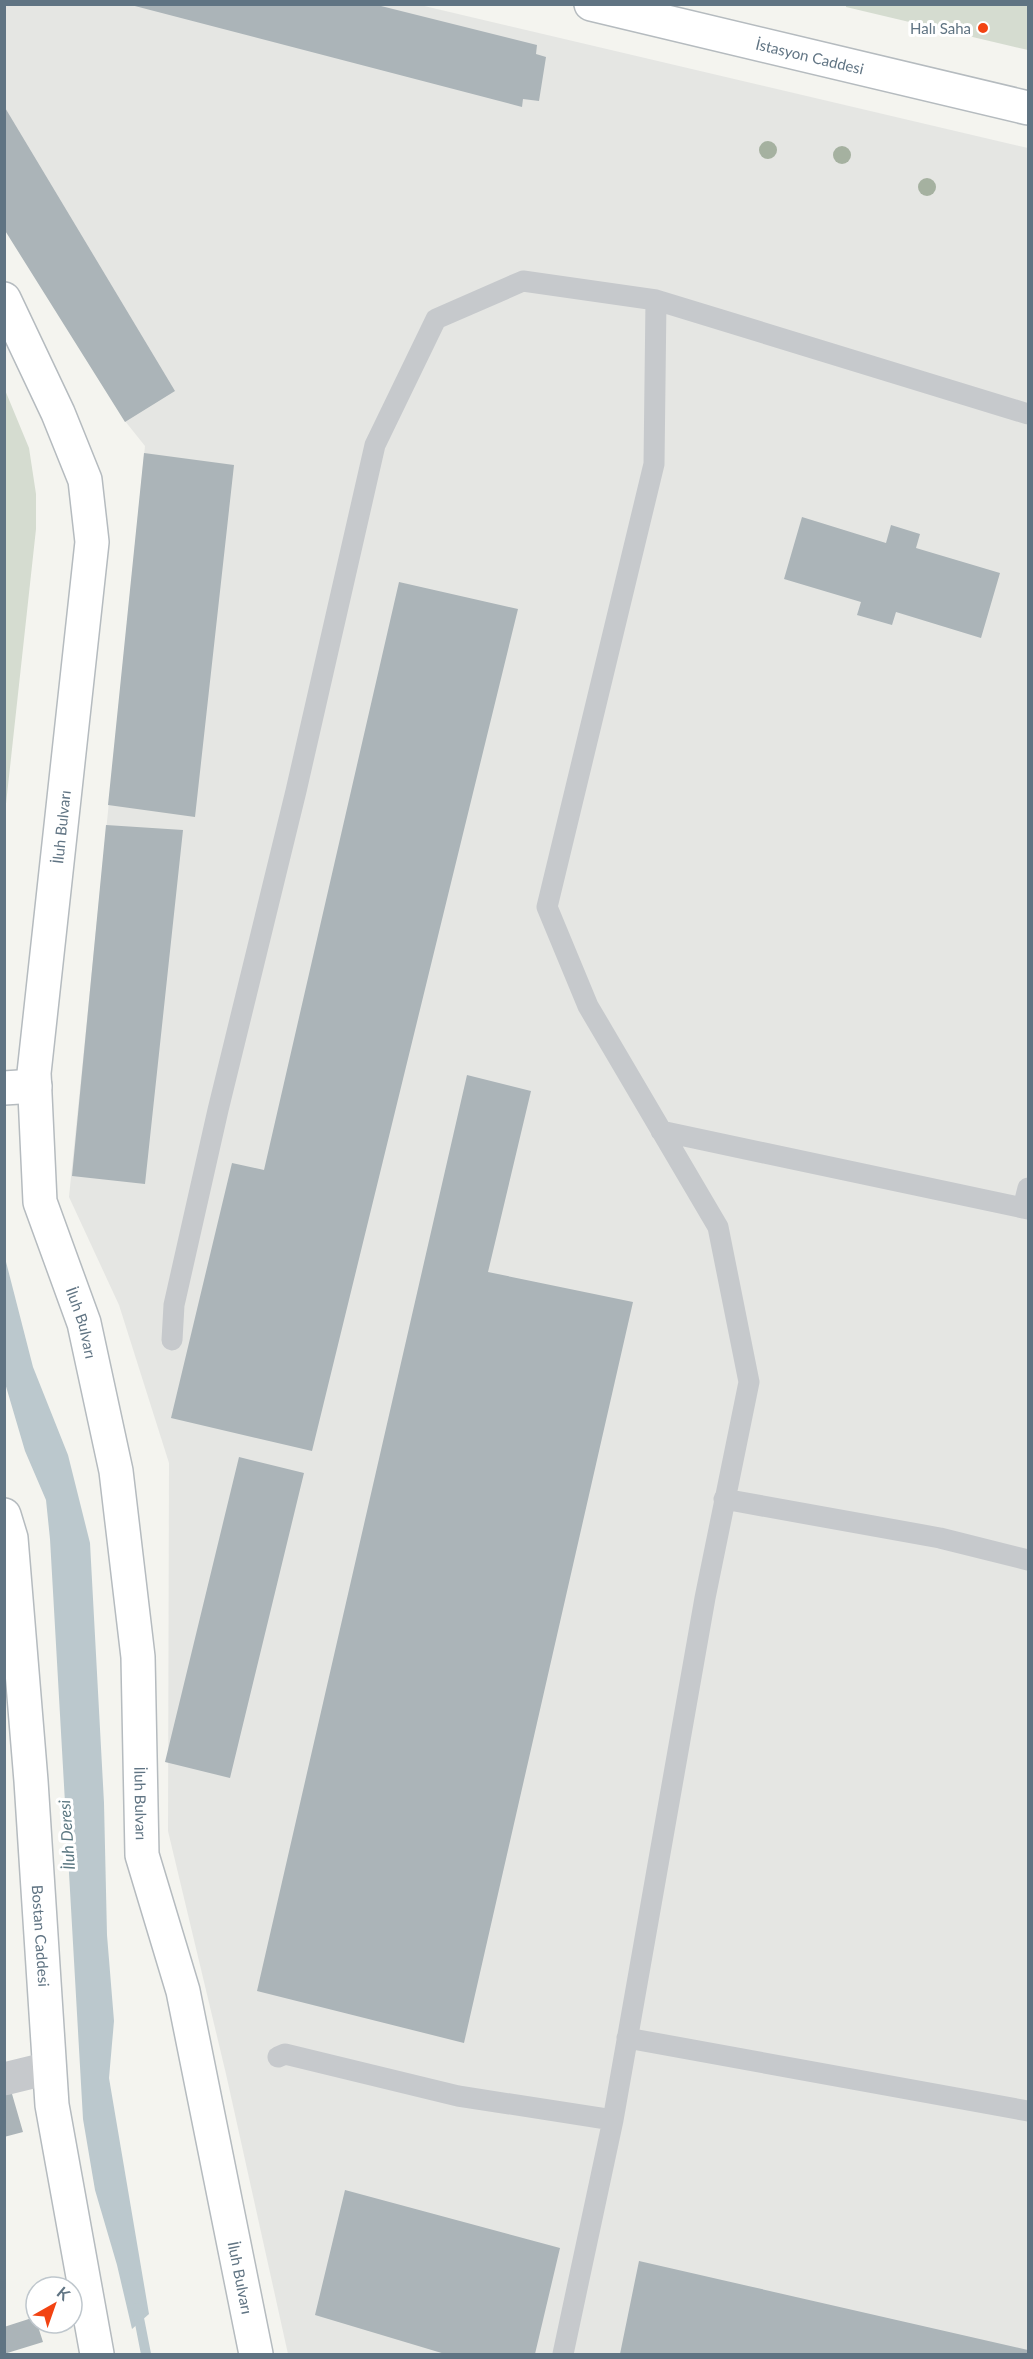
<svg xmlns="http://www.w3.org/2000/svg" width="1033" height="2359" font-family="Lato,sans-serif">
	<rect width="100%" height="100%" fill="#f4f4ef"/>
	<path fill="#e5e6e3" d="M5,5H420L1028,148V2354H288L226,2074L168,1831L169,1463L119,1305L69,1197L145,446L125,421L5,229Z"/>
	<path fill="#d5dcd0" d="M846,5H1028V50L846,7Z
		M5,390L29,448L36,494V529L5,813Z"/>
	<path fill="#bbc8cd" d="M4,1254L33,1367L68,1455L90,1543L104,1803L107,1935L114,2021L109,2078L149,2314L132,2329L117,2265L95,2190L83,2119L50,1539L46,1500L25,1451L5,1383Z"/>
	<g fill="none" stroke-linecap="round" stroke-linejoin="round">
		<path stroke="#bbc8cd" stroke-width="10" d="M137,2308L146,2354"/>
	</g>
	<path fill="#abb4b8" d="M373,4L537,45L536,54L546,57L539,101L523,99L522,107L131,5Z
		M4,106L175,391L125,422L4,229Z
		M144,453L234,465L195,817L108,805Z
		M802,517L886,543L891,525L920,534L916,548L1000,573L981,638L896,612L892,625L857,615L861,602L784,579Z
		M399,582L518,609L312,1451L171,1418L232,1163L264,1170Z
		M106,825L183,830L145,1184L72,1176Z
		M467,1075L531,1091L488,1272L633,1302L464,2043L257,1991Z
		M239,1457L304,1473L230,1778L165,1762Z
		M10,2087L23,2132L4,2137V2088Z
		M345,2190L560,2248L535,2354H445L315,2315Z
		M639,2261L1028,2350V2354H620Z
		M35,2317L43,2342L4,2354V2327Z"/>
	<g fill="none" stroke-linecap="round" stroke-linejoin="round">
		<defs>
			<g id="secondary">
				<path id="s1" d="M591,4L1028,108"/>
				<path id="s2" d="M4,299L58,413L85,480L92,542L34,1073L40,1202L84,1323L116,1471L138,1657L142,1855L183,1991L256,2354"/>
				<path d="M4,1088L35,1086"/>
				<path id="s3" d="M4,1515L11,1538L31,1781L52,2105L97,2354"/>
			</g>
		</defs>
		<use href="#secondary" stroke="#b5bbbf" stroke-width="36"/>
		<path stroke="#c6c9cc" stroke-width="21" d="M661,1131L1028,1209
			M1023,1208L1028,1188
			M172,1340L174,1305L218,1110L296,791L375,445L436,319L523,281L656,300L1028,414
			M724,1499L940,1538L1028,1560
			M627,2038L1028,2111
			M278,2057L285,2054L458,2096L613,2120
			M563,2354L613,2120L705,1598L749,1382L718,1227L588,1006L547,907L654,464L656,300"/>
		<path stroke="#c6c9cc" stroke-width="33" d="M4,2079L49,2068"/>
		<use href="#secondary" stroke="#fff" stroke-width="33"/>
	</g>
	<g fill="#a5b1a0">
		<circle cx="768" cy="150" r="9"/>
		<circle cx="842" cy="155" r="9"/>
		<circle cx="927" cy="187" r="9"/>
	</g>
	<circle fill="#f24312" stroke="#fff" stroke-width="2" cx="983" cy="28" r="6"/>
	<g text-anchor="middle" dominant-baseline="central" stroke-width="6" stroke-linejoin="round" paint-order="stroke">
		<g font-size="15" fill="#607483" stroke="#fff" text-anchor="end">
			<text x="971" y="28">Halı Saha</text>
		</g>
		<g font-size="15" fill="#607483" stroke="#fff">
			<text stroke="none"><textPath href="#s1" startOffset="225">İstasyon Caddesi</textPath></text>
			<text transform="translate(61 827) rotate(-84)">İluh Bulvarı</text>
			<text stroke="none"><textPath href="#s2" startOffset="1052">İluh Bulvarı</textPath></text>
			<text stroke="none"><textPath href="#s2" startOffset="1538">İluh Bulvarı</textPath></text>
			<text stroke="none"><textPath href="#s3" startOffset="423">Bostan Caddesi</textPath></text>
			<text stroke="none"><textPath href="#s2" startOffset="2024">İluh Bulvarı</textPath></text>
		</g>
		<g font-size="16" font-style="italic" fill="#5b7781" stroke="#fff">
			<text transform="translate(66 1835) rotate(-94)">İluh Deresi</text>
		</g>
	</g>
	<rect width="1033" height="2359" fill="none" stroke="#607483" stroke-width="12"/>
	<g transform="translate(54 2305) rotate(40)"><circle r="28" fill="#ffffff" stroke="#bfc7cd" stroke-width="1.5"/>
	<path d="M0-4.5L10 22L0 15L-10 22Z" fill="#f24312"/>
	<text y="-9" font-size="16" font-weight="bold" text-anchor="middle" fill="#607483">K</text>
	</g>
</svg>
